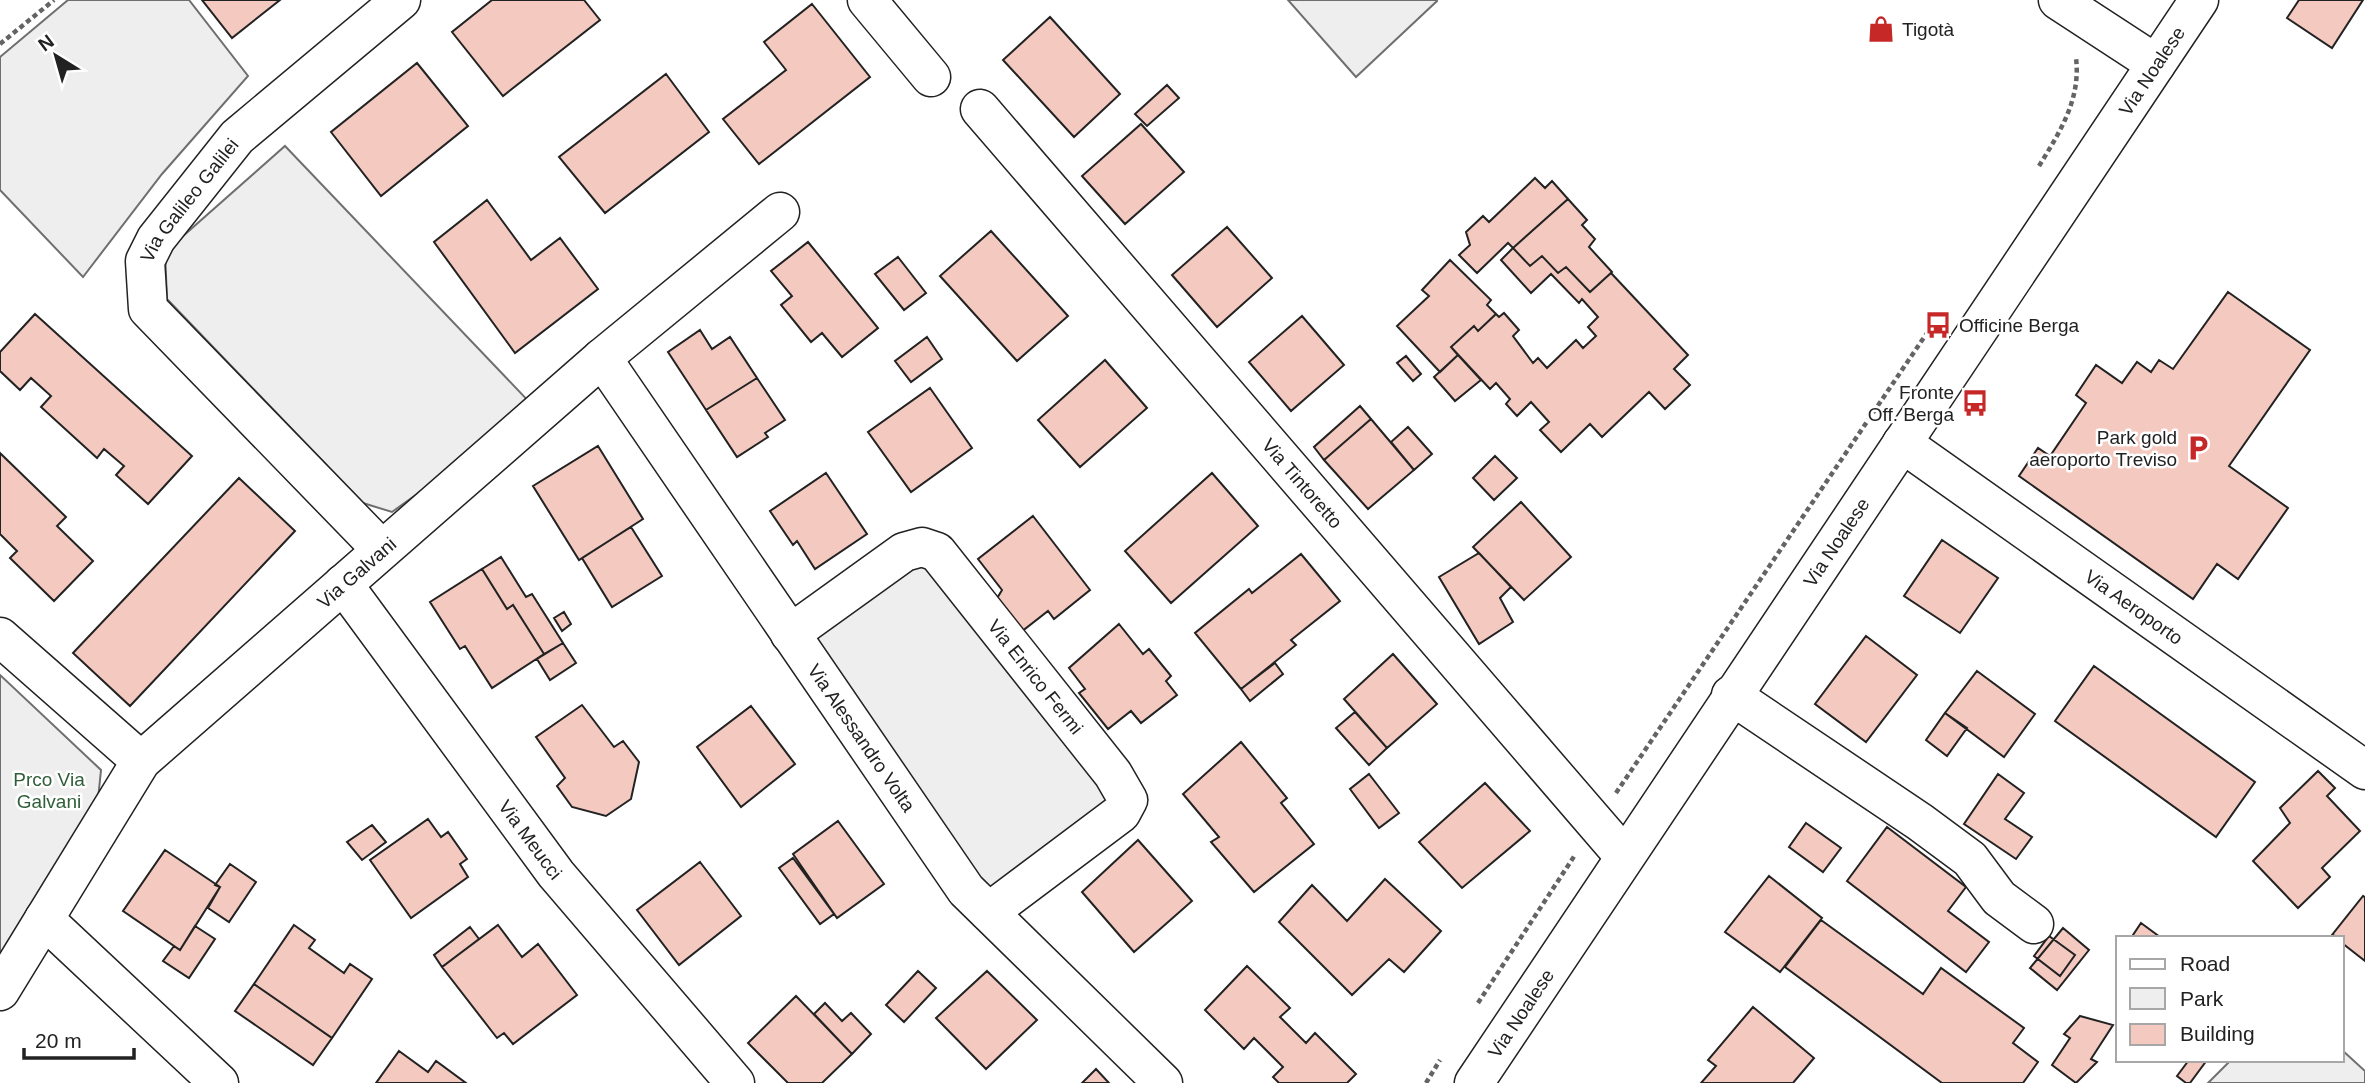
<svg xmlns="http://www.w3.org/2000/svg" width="2365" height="1083" font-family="Arial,sans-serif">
	<rect width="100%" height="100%" fill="#fff"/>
	<path fill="#eee" stroke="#6f6f6f" stroke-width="2" d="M68,0H189L248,76L162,174L83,277L0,190V57Z
		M1288,0H1437V1L1356,77Z
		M285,146L536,409L392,512L363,503L167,299L165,252Z
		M913,559L930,564L1106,794L1112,811L990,899L802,635Z
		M0,675L101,770L97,809L0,971Z
		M2342,1050L2365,1071V1083H2208L2231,1060H2342Z"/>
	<path fill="#f3c9c0" stroke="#222" stroke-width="2" d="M202,0H280L232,38Z
		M492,0H584L600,20L503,96L452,32Z
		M2299,0H2363L2332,48L2287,18Z
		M812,4L870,77L759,164L723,119L786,70L764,42Z
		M1050,17L1120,94L1074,137L1003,60Z
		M417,63L468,126L381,196L331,132Z
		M666,74L709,132L605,213L559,157Z
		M1167,85L1179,98L1147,126L1135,114Z
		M1141,124L1184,172L1125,224L1082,176Z
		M1535,178L1545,188L1552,181L1568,199L1513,248L1508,243L1477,273L1459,255L1470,245L1466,232L1483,216L1489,222Z
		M1568,199L1587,220L1582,225L1595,239L1589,247L1612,272L1590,292L1566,267L1558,273L1542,256L1530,266L1513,248Z
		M487,200L531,260L560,238L598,289L515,353L434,242Z
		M1227,227L1272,278L1217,327L1172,275Z
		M991,231L1068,316L1017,361L940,276Z
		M808,242L878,328L842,357L822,333L811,342L781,305L792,296L771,271Z
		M1513,248L1530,266L1542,256L1558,273L1566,267L1590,292L1611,273L1688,355L1674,369L1690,385L1665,409L1649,392L1602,437L1590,424L1561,452L1540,430L1549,422L1531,402L1517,416L1506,404L1510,399L1496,383L1490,389L1451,347L1474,326L1478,331L1496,314L1499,317L1504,313L1519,330L1513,336L1533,363L1538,358L1547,368L1576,340L1583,348L1596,336L1588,327L1598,317L1582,299L1579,303L1551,274L1531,293L1501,260Z
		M898,257L926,293L904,310L875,274Z
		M1450,260L1491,300L1487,305L1496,314L1478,331L1474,326L1451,347L1458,355L1440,372L1397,326L1429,296L1422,290Z
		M2228,292L2310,350L2229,466L2288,508L2238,579L2217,564L2193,599L2019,476L2038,448L2050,456L2086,403L2076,395L2096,365L2122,383L2137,362L2151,372L2159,360L2173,369Z
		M35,314L192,456L148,504L116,475L124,466L104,449L97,458L41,407L51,396L31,378L20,390L0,371V352Z
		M1302,316L1344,365L1291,411L1249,362Z
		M700,330L712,349L730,337L757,378L706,410L668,352Z
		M927,337L942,359L911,382L895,361Z
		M1458,355L1481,380L1455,401L1434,377Z
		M1406,356L1421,374L1413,381L1397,363Z
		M1105,360L1147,408L1080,467L1038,420Z
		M757,378L785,420L765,433L768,437L737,457L706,410Z
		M930,388L972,448L911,492L868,432Z
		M1360,406L1371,419L1324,460L1314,447Z
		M1371,419L1414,470L1368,509L1324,460Z
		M1408,427L1432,454L1414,470L1391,442Z
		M598,446L643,519L579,560L533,486Z
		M0,453L66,517L57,526L93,561L54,601L10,558L17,551L0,534Z
		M1495,456L1517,478L1494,500L1473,478Z
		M826,473L867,534L815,569L797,541L793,545L770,511Z
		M1212,473L1258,526L1171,603L1125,551Z
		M239,478L295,531L130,706L73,653Z
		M1521,502L1571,557L1524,600L1473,547Z
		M1033,516L1090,590L1054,619L1048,611L1021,632L996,600L1002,590L978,559Z
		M631,527L662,576L612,607L582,558Z
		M1942,540L1998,578L1960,633L1904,596Z
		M1479,553L1511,587L1500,598L1513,622L1479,644L1439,577Z
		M1301,554L1340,601L1291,640L1296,645L1241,689L1195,633L1249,589L1252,593Z
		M501,557L526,597L532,594L563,643L544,654L513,605L507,609L482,569Z
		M482,569L507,609L513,605L544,654L492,688L465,646L460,649L430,602Z
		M564,612L571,624L562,631L554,618Z
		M1119,624L1143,654L1149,649L1171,676L1166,681L1177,695L1141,723L1131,711L1108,729L1079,693L1085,689L1069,668Z
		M1866,636L1917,675L1866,742L1815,704Z
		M563,643L576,663L550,680L537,659Z
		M1393,654L1437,704L1387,748L1344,699Z
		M1275,663L1283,674L1250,701L1241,689Z
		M2094,666L2255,782L2216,837L2055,721Z
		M1977,671L2035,714L2004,757L1945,713Z
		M582,705L614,747L623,741L639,762L631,799L606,816L572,807L557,786L565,778L536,737Z
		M751,706L795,764L741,807L697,747Z
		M1355,712L1387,748L1369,765L1336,728Z
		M1945,713L1967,728L1947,756L1926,740Z
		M1241,742L1287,798L1281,803L1314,844L1254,892L1211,842L1219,837L1183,794Z
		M2318,771L2335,788L2327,796L2360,831L2322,868L2330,877L2298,908L2253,861L2290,823L2280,808Z
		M1369,774L1399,813L1379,828L1350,789Z
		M1998,774L2024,793L2005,819L2032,837L2016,859L1964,824Z
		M1485,783L1530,831L1462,888L1419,842Z
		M428,819L441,837L448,832L467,859L460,864L468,877L411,918L370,860Z
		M838,821L884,884L837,918L793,854Z
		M1806,823L1841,848L1823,872L1789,847Z
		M372,825L386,842L362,860L347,842Z
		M1887,827L1966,887L1948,911L1989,942L1966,972L1847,881Z
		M1138,840L1192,901L1134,952L1082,892Z
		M165,850L220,887L180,950L123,911Z
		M793,858L834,914L820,924L779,868Z
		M700,862L741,916L679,965L637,910Z
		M230,864L256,882L229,922L208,908L220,887L215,885Z
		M1769,876L1822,918L1780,972L1725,932Z
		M1385,879L1441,931L1404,972L1389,959L1352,995L1279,922L1312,885L1347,921Z
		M2363,896L2365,897V961L2342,943V938L2332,935Z
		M1821,920L1923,994L1941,968L2024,1028L2013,1043L2038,1062L2023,1083H1942L1785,967Z
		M2141,923L2160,937V938H2131Z
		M294,925L315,940L309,948L344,973L350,964L372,979L332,1038L254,984Z
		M498,925L522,957L538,944L577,995L513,1044L504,1033L497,1038L442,967Z
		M195,926L215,939L189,978L163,961L174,946L180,950Z
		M470,927L479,939L442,967L434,955Z
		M2063,928L2089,950L2057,990L2030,968Z
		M2049,936L2075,955L2060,976L2034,956Z
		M1247,966L1290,1008L1280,1017L1306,1043L1315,1033L1356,1074L1347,1083H1279L1273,1077L1283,1067L1254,1038L1244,1049L1205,1010Z
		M918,971L936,988L904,1022L886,1005Z
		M987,971L1037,1020L986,1069L936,1018Z
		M254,984L332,1038L313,1065L235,1011Z
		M796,996L852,1054L822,1083H788L748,1043Z
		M825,1003L842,1021L851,1013L871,1034L852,1054L814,1014Z
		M1753,1007L1814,1058L1793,1083H1701L1716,1066L1708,1060Z
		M2080,1016L2113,1025L2091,1059L2097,1062L2076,1083L2052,1065L2070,1038L2064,1034Z
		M399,1051L428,1072L436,1061L466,1083H376Z
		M2189,1060H2207L2190,1083H2186L2177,1076Z
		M1096,1069L1109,1083H1082Z"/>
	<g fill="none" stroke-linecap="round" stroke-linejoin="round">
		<defs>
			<g id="minor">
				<path d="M867,0L931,77"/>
				<path d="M2058,0L2156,64"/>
				<path id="s1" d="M980,109L1624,856"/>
				<path id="s2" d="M602,358L966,890L1163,1083"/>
				<path id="s3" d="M1902,443L2365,770"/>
				<path id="s4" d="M381,549L148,309L145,261L156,239L237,137L401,0"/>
				<path id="s5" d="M343,584L556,874L735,1083"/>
				<path id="s6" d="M790,634L904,552L922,547L937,552L1113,774L1128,800L1121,813L989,912"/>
				<path d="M0,637L141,761"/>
				<path d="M1731,695L1920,822L1970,859L1999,898L2034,924"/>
				<path d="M44,919L219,1083"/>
				<path id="s7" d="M0,991L141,761L602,358L780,212"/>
			</g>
			<g id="major">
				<path id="s8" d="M1474,1083L2199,0"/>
			</g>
		</defs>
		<use href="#minor" stroke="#222" stroke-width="41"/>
		<use href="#major" stroke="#222" stroke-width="41"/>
		<path stroke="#646464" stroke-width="4.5" stroke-dasharray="5 3.5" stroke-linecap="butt" d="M0,44L54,0
			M2039,166C2060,132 2081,99 2076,58
			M1616,793L1929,330
			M1478,1003L1575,855
			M1426,1083L1440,1060"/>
		<use href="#minor" stroke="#fff" stroke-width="38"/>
		<use href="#major" stroke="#fff" stroke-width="38"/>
	</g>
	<defs>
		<symbol id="shop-bare" viewBox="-9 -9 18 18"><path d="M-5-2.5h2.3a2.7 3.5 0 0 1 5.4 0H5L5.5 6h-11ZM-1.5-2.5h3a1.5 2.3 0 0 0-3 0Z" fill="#c62828" stroke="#fff" stroke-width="2.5" paint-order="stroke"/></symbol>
		<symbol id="bus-bare" viewBox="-9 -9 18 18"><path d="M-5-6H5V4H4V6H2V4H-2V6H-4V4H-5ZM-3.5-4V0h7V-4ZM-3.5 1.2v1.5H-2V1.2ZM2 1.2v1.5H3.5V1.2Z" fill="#c62828" stroke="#fff" stroke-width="2.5" paint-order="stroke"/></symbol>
		<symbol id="parking-bare" viewBox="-9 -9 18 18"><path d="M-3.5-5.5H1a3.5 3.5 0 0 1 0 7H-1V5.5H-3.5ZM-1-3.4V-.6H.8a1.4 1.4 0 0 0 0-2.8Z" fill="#c62828" stroke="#fff" stroke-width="2.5" paint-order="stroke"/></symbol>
	</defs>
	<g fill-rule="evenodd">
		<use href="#shop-bare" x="1862" y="10" width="38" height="38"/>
		<use href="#bus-bare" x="1919" y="306" width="38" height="38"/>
		<use href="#bus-bare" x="1956" y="384" width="38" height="38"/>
		<use href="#parking-bare" x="2179" y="429" width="38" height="38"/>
	</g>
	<g text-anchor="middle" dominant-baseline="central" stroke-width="5" stroke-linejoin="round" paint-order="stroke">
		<g font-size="19" fill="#222" stroke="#fff" text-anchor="start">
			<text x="1902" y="29">Tigotà</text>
			<text x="1959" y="325">Officine Berga</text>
			<text x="1954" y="392" text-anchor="end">Fronte<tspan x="1954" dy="22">Off. Berga</tspan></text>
			<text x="2177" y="437" text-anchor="end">Park gold<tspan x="2177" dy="22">aeroporto Treviso</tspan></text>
		</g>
		<g font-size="19" fill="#222" stroke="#fff">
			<text stroke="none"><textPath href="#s8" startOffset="1218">Via Noalese</textPath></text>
			<text stroke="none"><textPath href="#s4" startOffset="458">Via Galileo Galilei</textPath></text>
			<text stroke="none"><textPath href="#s1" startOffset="494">Via Tintoretto</textPath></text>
			<text stroke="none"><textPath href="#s8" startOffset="651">Via Noalese</textPath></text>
			<text stroke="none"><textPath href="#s7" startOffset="556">Via Galvani</textPath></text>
			<text stroke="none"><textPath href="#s3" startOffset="284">Via Aeroporto</textPath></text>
			<text stroke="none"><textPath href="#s6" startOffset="334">Via Enrico Fermi</textPath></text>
			<text stroke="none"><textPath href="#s2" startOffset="460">Via Alessandro Volta</textPath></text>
			<text stroke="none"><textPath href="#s5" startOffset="317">Via Meucci</textPath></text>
			<text stroke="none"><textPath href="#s8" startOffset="84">Via Noalese</textPath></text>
		</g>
		<g font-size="19" fill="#2f5e38" stroke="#fff">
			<text x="49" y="779">Prco Via<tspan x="49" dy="22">Galvani</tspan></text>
		</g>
	</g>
	<rect x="2116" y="936" width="228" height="126" fill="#ffffff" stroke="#a7a7a7" stroke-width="2"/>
	<rect x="2130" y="959" width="35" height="10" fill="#ffffff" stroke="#a7a7a7" stroke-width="2"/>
	<text x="2180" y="971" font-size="21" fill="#222222">Road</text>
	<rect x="2130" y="988" width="35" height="21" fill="#eeeeee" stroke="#a7a7a7" stroke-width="2"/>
	<text x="2180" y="1006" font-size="21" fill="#222222">Park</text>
	<rect x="2130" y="1024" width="35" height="21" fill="#f3c9c0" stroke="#a7a7a7" stroke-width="2"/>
	<text x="2180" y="1041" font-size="21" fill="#222222">Building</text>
	<g transform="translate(56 56) rotate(323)" stroke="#ffffff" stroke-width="5" paint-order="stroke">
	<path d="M0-5L12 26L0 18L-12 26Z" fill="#222222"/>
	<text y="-10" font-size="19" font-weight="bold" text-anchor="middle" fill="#222222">N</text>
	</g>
	<path d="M24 1048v10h110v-10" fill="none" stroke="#222222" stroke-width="3.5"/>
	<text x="35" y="1048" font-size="21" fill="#222222" stroke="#ffffff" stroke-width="5" paint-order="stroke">20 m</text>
</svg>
